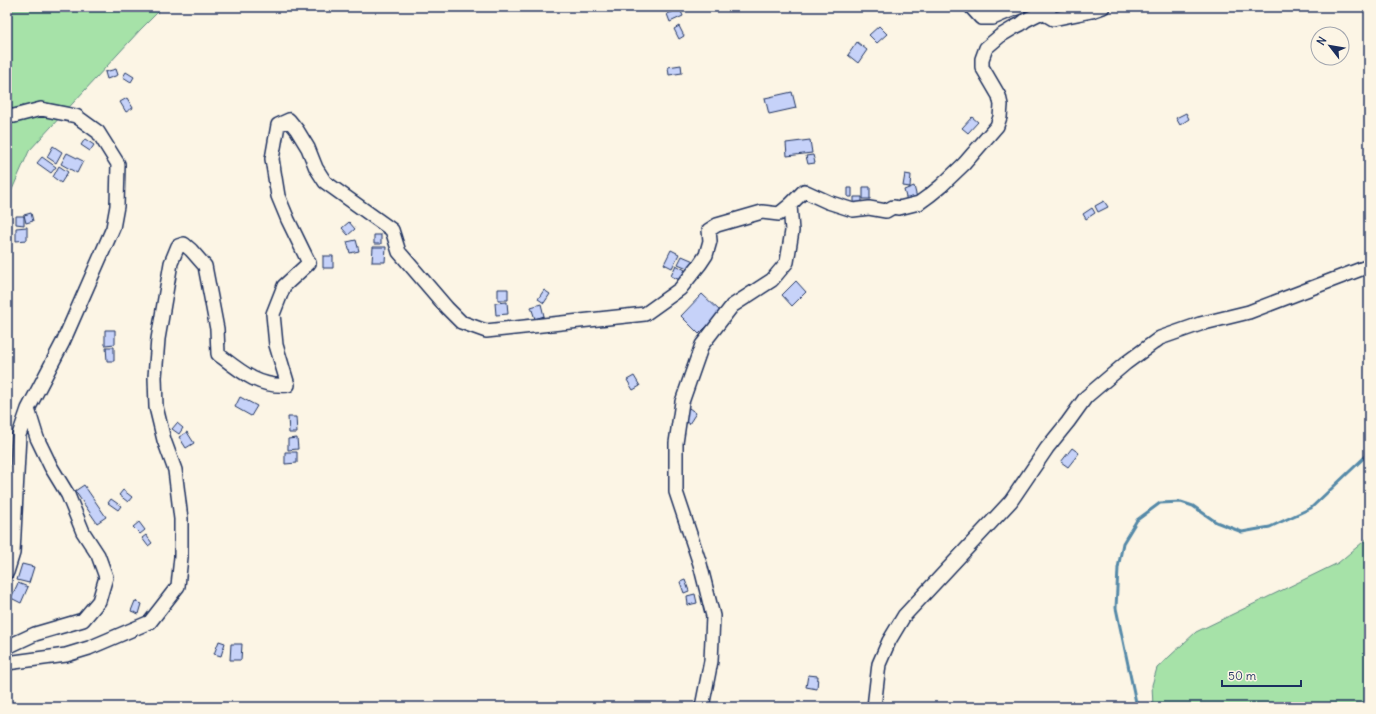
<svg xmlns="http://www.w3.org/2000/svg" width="1376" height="714" font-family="Delius,sans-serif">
	<rect width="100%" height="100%" fill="#fcf5e5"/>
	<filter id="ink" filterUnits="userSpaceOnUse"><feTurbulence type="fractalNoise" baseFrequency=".025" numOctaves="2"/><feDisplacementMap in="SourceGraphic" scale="8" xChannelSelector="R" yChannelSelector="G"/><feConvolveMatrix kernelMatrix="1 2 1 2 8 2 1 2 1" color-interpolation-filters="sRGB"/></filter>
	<g filter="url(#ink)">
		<path fill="#a6e2a8" stroke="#608883" d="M7,7H163L140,30L29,151L7,201Z
			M1369,537V707H1153L1152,685L1157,668L1196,632L1338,563Z"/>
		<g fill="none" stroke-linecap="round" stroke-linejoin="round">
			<path stroke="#5489a8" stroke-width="3" d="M1137,707L1116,608L1118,568L1123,543L1137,520L1160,503L1181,502L1193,506L1216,522L1242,532L1270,527L1311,508L1369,453"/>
		</g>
		<path fill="#c6d2f9" stroke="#1b2f5e" d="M680,9L683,16L670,22L667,14Z
			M679,26L684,36L679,39L674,29Z
			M879,26L887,34L877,43L869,35Z
			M857,42L867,50L858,63L848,55Z
			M681,65L682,73L669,75L668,67Z
			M116,69L118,75L107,79L105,72Z
			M126,72L134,77L131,82L123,77Z
			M792,92L796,108L769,114L765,98Z
			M127,98L133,108L126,112L120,102Z
			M1186,113L1189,119L1180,125L1176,118Z
			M972,117L978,122L968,133L962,128Z
			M85,139L94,145L90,151L81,145Z
			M810,140L812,153L787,156L786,143Z
			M53,146L62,152L56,163L47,157Z
			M67,153L83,161L77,173L61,164Z
			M813,155L815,163L808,164L806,156Z
			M42,157L56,167L51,173L37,163Z
			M59,166L68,172L61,183L53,177Z
			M905,174L911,175L910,187L903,186Z
			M914,186L917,198L907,201L904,190Z
			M863,187H870V199H863Z
			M848,188H852V197H848Z
			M854,197H862V204L854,203Z
			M1104,201L1108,207L1098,212L1095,206Z
			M1092,208L1095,213L1086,219L1083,214Z
			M31,213L33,221L26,223L24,215Z
			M16,216H24V225L16,224Z
			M349,222L355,229L348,235L342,228Z
			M27,227V240L16,241V228Z
			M374,235H381V244H374Z
			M356,240L359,251L350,253L347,242Z
			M373,247H386L385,262H372Z
			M671,250L679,254L672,268L664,264Z
			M323,256H333V268H323Z
			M682,256L696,262L692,270L678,264Z
			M676,265L685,270L680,280L671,276Z
			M796,281L806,292L792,306L782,295Z
			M498,289H508V300H498Z
			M544,290L550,294L544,303L538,299Z
			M702,294L721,312L699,334L681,316Z
			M507,302L508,314L496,315L495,303Z
			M541,304L544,316L535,319L531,307Z
			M105,330H115V344L105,345Z
			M106,347H114V361H107Z
			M634,376L640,386L633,390L627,380Z
			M240,397L257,406L251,416L235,407Z
			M689,408L696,413L689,424L682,419Z
			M288,417H296L297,433H289Z
			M177,423L183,428L179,434L172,429Z
			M187,432L194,443L186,448L179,437Z
			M297,438L298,449L288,450V439Z
			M1072,448L1079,453L1068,467L1061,462Z
			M285,452H297V463L285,464Z
			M84,485L106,517L97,523L75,491Z
			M123,490L132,497L128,502L119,495Z
			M111,499L121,506L118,510L108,503Z
			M139,522L145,530L140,534L133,527Z
			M146,535L152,543L148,546L142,538Z
			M22,564L34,567L29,583L17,580Z
			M685,580L689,591L684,593L680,582Z
			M18,583L28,587L21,603L11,598Z
			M695,594L697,603L688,605L687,596Z
			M135,601L142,604L139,614L131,611Z
			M219,641L225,643L221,656L214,654Z
			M231,644H242L241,660H230Z
			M808,675L818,676L817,689L806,687Z"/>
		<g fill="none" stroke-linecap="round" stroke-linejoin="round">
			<defs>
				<path id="minor" d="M971,7L981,18H993L1019,7
					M1049,10L1048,16L1053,19L1092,11L1103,7
					M7,116H14L41,109L76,116L98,132L118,164L117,206L113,228L63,342L28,409L19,435L13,553L7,572
					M7,647L35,634L83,620L99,601L106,577L98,555L83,532L68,495L51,467L37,438L28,409
					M7,663L66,655L89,648L150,622L178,586L181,557V519L175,470L164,440L156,407L155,377L158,339L171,263L178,246L184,244L191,250L205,266L217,329L218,354C240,371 259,388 288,385L276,345L273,314L284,286L309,263L288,220L278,196L272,159L278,125L289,120L297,130L308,148L316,168L325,182L392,230L399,252L447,308L461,322L486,331L645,314L680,289L700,264L706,255L710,241L709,230L717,225L762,212L779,214L790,205
					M702,707L711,661L713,616L700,564L676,492V443L682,402L702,345L732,306L772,280L787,262L792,231L790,205L804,191L828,202L853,210L869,208L886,211L893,207L899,208L919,203L930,195L941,186L964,164L997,126L1000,117L1001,105L999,96L982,67V59L986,48L1000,36L1015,27L1021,24L1026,20L1042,12L1048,16
					M874,707L879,664L889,641L904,616L1011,501L1047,448L1068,422L1086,397L1126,363L1160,338L1200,324L1249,312L1369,266"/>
			</defs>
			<use href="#minor" stroke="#1b2f5e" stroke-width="16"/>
			<use href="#minor" stroke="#fcf5e5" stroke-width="13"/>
		</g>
	</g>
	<rect width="1376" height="714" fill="none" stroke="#fcf5e5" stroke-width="24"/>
	<rect x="12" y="12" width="1352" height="690" fill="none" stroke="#1b2f5e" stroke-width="1.5" filter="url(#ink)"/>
	<g transform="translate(1330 46) rotate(301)"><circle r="19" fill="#fcf5e5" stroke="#a2a6af"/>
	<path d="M0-3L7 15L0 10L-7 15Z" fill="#1b2f5e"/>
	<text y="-6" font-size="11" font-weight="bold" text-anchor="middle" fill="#1b2f5e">N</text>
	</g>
	<path d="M1222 680v6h79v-6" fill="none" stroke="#1b2f5e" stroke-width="2"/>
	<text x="1228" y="680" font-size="12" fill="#1b2f5e" stroke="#fcf5e5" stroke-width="3" paint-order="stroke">50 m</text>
</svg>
